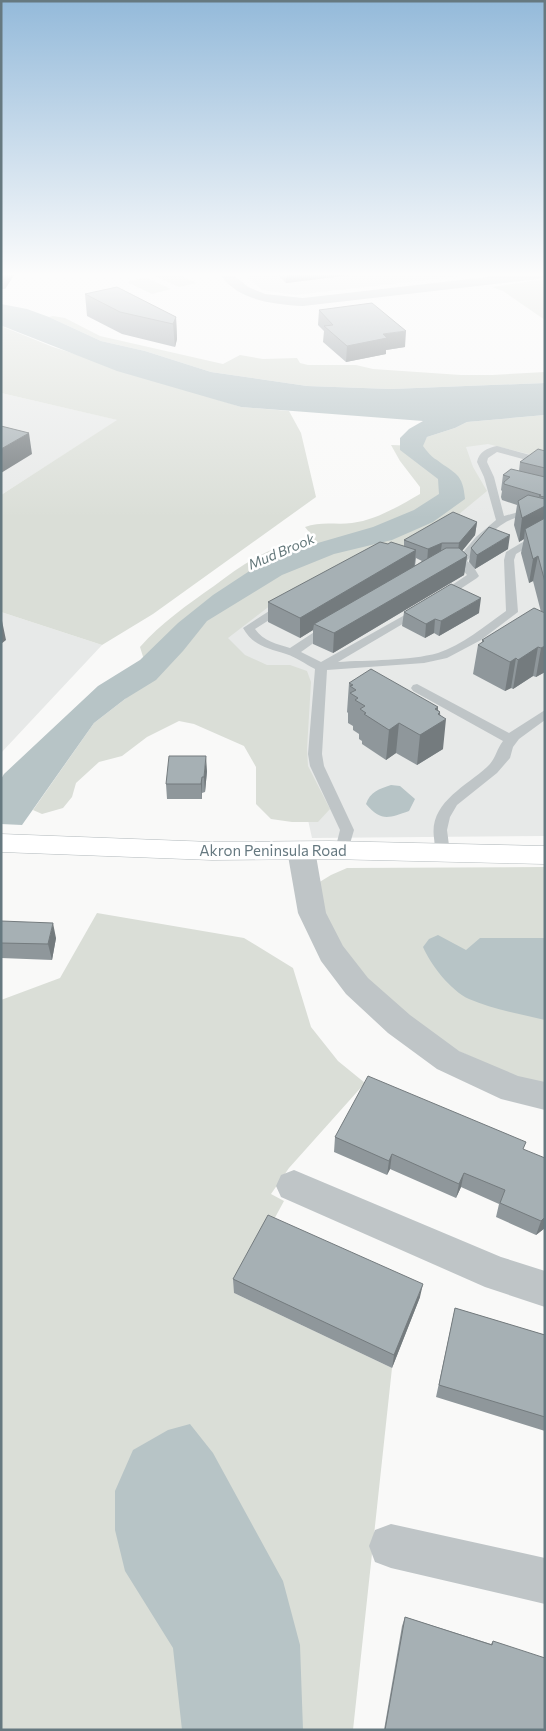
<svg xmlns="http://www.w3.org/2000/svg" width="546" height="1731" font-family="Commissioner,sans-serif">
	<rect width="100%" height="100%" fill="#f9f9f8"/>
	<path fill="#e7e9e8" d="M245,275H471L295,295L262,290Z
		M1,393L118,420L1,495Z
		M467,438L545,457V836L312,838L295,761L203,639L472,495L463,450Z
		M1,612L102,645L1,753Z"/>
	<path fill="#daded7" d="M153,275H179L197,283L179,287Z
		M145,277L171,289L152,294L127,282Z
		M545,279V320L503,291L492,287Z
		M53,316L65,318L100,336L223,364L240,355L263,359L297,358L300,363L308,365H356L373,369L461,375H492L545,372V383L391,389L307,386L211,372L145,351L101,341L49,317Z
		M1,326L53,347L241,407L289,411L301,433L316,497L153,614L102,645L1,612V495L117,420L1,393Z
		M545,415V458L488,444L466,447L473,467L487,491L424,543L288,592L228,638L245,655L267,665H290L307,671L311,682L307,749L308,766L330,809L318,822H292L271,819L256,804V767L244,746L194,724L179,721L147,737L122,756L99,762L76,783L72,797L63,808L42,814L33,810L94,723L125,699L149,676L140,647C161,623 187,605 214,586C231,573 249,560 269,551C283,545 300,546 313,537L305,527C320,521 336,525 352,523C376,520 399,506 420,494V487L400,461L391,445L422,446L427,437L455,428L467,422Z
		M545,867V1086L524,1081L432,1039L373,990L322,922L318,883L331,875L347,868Z
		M97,913L244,938L293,968L311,1027L338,1061L365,1083L289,1168L271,1194L284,1201L234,1293L392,1368L353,1730H1V1000L60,978Z"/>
	<path fill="#b7c4c6" d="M1,304L27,309L49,317L101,341L145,351L211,372L307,386L391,389L545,383V415L467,422L455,428L427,437L423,446C427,451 431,457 437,460C455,474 463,473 465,499L433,522L392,540L334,554L282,575L207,621L183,651L156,680L125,699L94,723L22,825L1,824V779L4,774L98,686L140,660L178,623L213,595L251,570L297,549L373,527L414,510L439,494L438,479L400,450V438L409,429L423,421L241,407L117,371L5,327L1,326Z
		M391,785L400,786L415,799L409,811C389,818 381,822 366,804C370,792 379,789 391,785Z
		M438,935L466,950L480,938H545V1020C520,1014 492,1009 469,999C450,990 431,965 423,947L429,939Z
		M190,1424L213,1453L283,1581L300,1645L303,1730H182L173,1648L125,1571L115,1530V1491L133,1450L168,1430Z"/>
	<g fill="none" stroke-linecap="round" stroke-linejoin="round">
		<defs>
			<path id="secondary" d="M1,834L212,842L329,841L545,846V864L329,859L212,860L1,852Z"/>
		</defs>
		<use href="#secondary" stroke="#b2b9bc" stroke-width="1"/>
		<path fill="#bfc5c7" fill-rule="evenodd" d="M497,446L545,459V465L497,452L488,458L487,462L494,477L504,516L522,511L545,516V522C537,520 529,517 521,517C499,519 480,545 467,561L473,566L479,576L477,578L445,599H437L435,597L437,595L467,575L459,566L443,562L442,560L443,558H458L476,537L496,520L484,477L477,462C479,452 487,448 497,446Z
			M545,529V537L516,554L514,560L518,612L481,640L447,658L424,663L327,670L322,754L324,766L354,830L347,854H337L335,850L340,830L310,766L308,754L315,669C305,664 296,657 286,654C268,648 253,646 243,628L280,604H288L290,606L288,608L255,629C263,641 277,644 290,648L325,625H333L335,627L333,629L301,652L321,662L419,607L425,610L423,612L338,662C368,660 409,661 438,653C462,645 485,626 506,611L504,560L506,552Z
			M417,684L509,733L545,710V720L519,739L513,747L510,758L497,773L457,805L450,817L447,830L450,853L448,857H438C434,851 435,844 434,838C429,803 465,787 487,767C496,759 496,750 503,741L413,691L411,688L413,685Z"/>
		<path fill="#bfc5c7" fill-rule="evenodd" d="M220,275H234L248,287L265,294L303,298L504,275L545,276L539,279L303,306C272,304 240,301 220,275Z
			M301,841L311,843L315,850L326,913L343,946L368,978L410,1015L459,1051L518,1076L545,1082V1110L501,1099L437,1069L388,1033L346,994L321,961L298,913L287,850L291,843Z
			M294,1170L501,1257L545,1271V1307L485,1287L281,1197L276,1186L281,1175Z
			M391,1524L545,1558V1604L391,1568L375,1562L369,1546L375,1530Z"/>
		<use href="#secondary" fill="#fff" fill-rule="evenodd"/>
	</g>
	<path fill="#8f979b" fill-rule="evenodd" d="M1,275H14L5,289H1Z
		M278,275H351L286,283Z
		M85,294L176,317L177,339L175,347L122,334L87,316Z
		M319,310L405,347L386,350V354L346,362L323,342L324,331L318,325Z
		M545,451V672L536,677L533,676L513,689L511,688L505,691L473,674L478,645L482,643V640L541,612L533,581L529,583L521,553L524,539L519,542L514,525L517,505L502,500L501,497L502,491L501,490L503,475L519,471L520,462Z
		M477,522L475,535L462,551L467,556L464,575L333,653L313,644V630L300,638L268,622V602L388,544L404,546V540ZM416,558L422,561L415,566Z
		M471,548L508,549L475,569L469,562Z
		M404,612L479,613L439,636L434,633L425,638L402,626Z
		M349,683L438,707V710L440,712L443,749L417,765L396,753L386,760L362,744V741L359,739V734L353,730V726L348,723V713L347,712Z
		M207,771L205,792L202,793V799H167L166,784Z
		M1,921L56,938L52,960L1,958Z
		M335,1137L523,1150L545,1228L536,1235L496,1217L499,1204L461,1187L456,1198L390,1169L387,1175L334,1152Z
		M233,1279L420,1297L392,1368L234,1293Z
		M455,1308L545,1335V1431L436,1397Z
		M405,1617L491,1644L493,1641L545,1730H384L402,1626Z"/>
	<path fill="#747b7e" d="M2,275H14L5,289Z
		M286,275H351L286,283Z
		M176,317L177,339L175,347L173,324Z
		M406,331L405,347L386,350V354L346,362L347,346L383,334Z
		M29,433L32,454L1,473V449Z
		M545,506V523L525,529L524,539L519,542L522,518Z
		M477,522L475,535L457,557L459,543Z
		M510,535L508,549L475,569L477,555Z
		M442,543L440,557L427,563L428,549Z
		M416,550L414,569L314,624L313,630L300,638V618Z
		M467,556L464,575L333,653L334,633Z
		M538,556L533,581L529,583L533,559Z
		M481,598L479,613L439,636L441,621Z
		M1,616L6,640L1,644Z
		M435,619L434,633L425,638L426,624Z
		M545,646V672L536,677L541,648Z
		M538,647L533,676L513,689L518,660Z
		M516,658L511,688L505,691L510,662Z
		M438,707L436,726L438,714L440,712L439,723L446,719L443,749L417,765L420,735L435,709Z
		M399,723L396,753L386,760L389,730Z
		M206,756L207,771L205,792L204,777Z
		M202,777V799L201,784Z
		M53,923L56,938L52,960L48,944Z
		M392,1154L390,1169L387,1175L389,1161Z
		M464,1173L461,1187L456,1198L459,1184Z
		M545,1217V1228L536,1235L541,1221Z
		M423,1284L420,1297L392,1368L394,1355Z"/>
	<path fill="#a6b0b4" stroke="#747b7e" d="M117,287L176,317L173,324L120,312L85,294Z
		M372,303L406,331L383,334L387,338L347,346L324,326L333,325L319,310Z
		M1,426L29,433L1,449Z
		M538,449L545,451V468L520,462Z
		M511,469L545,477V497L539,496L541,495L504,484V482L510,477L503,475Z
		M528,495L545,499V506L522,518L518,501Z
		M453,512L477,522L459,543H442L428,549L404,540Z
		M545,518V582L538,556L533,559L525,529Z
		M489,527L510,535L477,555L471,548Z
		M380,542L388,544L391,542L416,550L300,618L268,602Z
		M446,548H459L466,554L467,556L334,633L314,624Z
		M451,584L481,598L441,621L435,619L426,624L404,612Z
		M534,608L545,613V646L541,648L538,647L518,660L516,658L510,662L478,645L484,641L482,640Z
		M371,669L438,707L435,709L440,712L438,714L446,719L420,735L399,723L389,730L364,714L366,713L360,709L365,706L355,700L358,698L350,693L356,690L350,686L353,685L349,683Z
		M169,756H206L204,777H202L201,784H166Z
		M1,921L53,923L48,944L1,943Z
		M368,1076L526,1142L523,1149L545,1158V1217L541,1221L500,1203L505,1190L464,1173L459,1184L392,1154L389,1161L335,1137Z
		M268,1215L423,1284L394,1355L233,1279Z
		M455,1308L545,1335V1417L439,1385Z
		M405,1617L492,1645L493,1641L545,1658V1730H385Z"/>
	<linearGradient id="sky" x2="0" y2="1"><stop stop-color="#94bada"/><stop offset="0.53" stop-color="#fcfcfc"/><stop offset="1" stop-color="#fcfcfc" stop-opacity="0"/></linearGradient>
	<rect width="546" height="518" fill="url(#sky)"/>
	<g text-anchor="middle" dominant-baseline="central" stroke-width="5" stroke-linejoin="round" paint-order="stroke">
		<g font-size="14" font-style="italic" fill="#627679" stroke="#fff">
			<text transform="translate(281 551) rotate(-23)">Mud Brook</text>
		</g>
		<g font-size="15" fill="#667980" stroke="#fff">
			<text x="273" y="850">Akron Peninsula Road</text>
		</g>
	</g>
	<rect width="546" height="1731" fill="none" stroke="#667980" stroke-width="5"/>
</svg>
